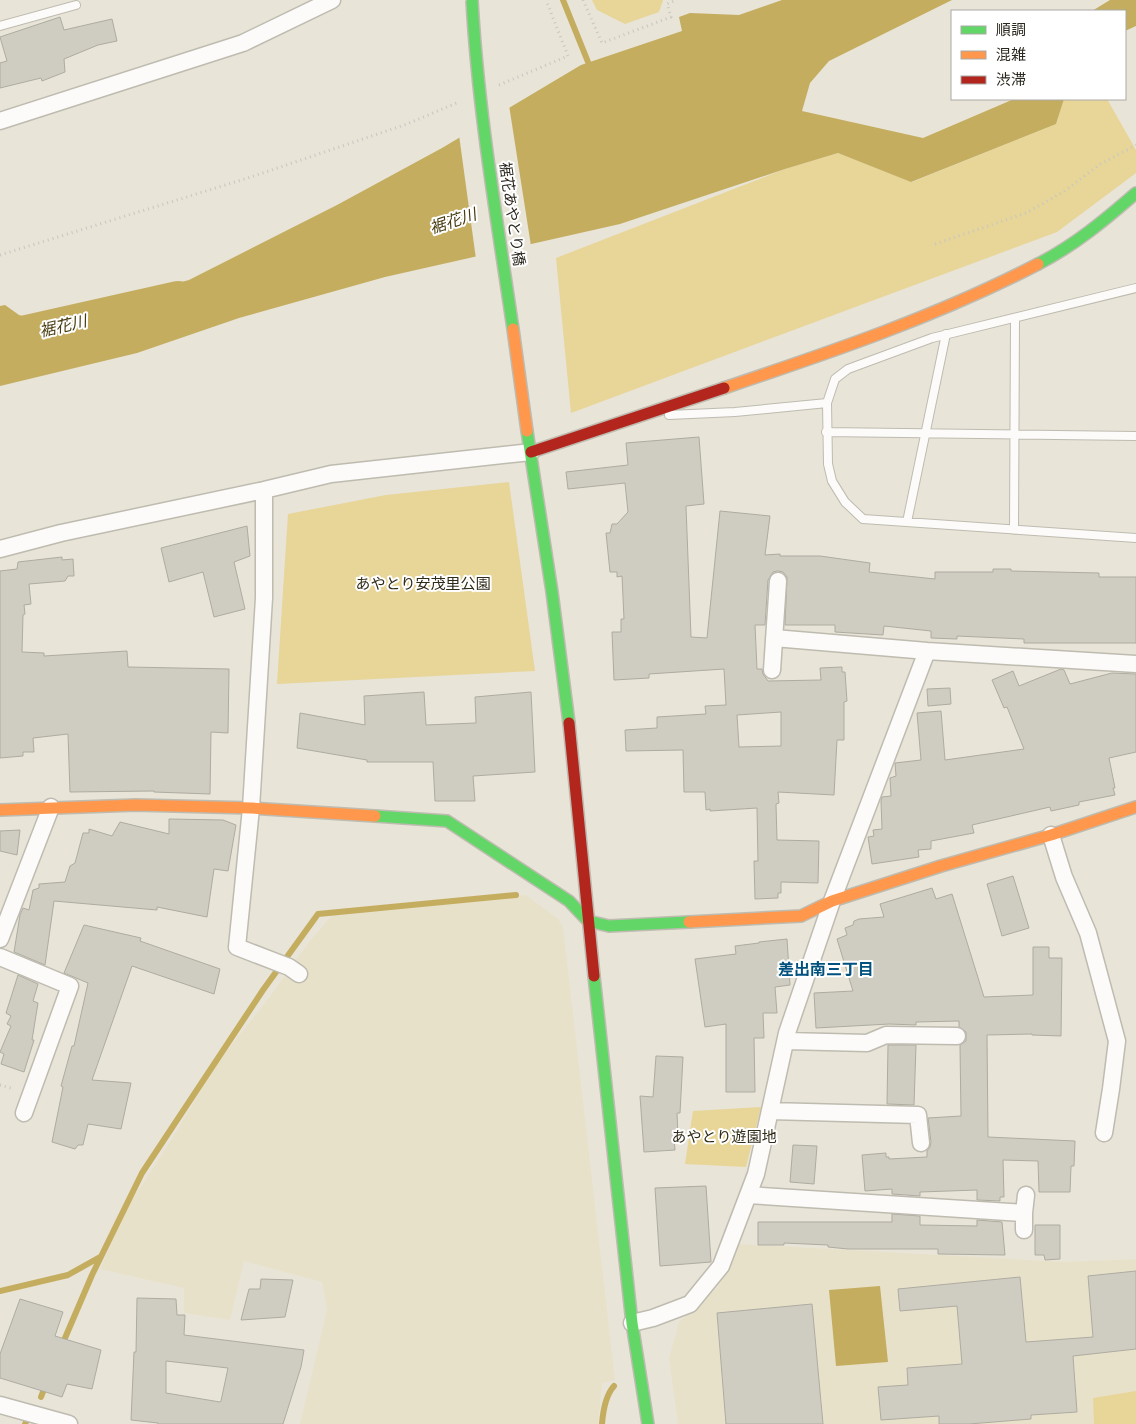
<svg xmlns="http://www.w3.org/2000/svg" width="1136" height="1424" font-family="Roboto,'Noto Sans JP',sans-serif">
	<rect width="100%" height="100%" fill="#e8e4d7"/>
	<path fill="#e8e1ca" d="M526,895L558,919L563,927L615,1380L602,1383L598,1424H300L327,1310L322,1282L244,1261L230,1320L184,1313V1288L100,1269L129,1205L172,1139L217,1063L265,1003L310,941L333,914Z
		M738,1244L1066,1262L1136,1259V1424H678L669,1358L679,1322L718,1287Z"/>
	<path fill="#e8d598" d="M592,0H663L659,12L625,24L597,10Z
		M1064,99H1107L1136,150V173L1057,232L571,413L556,258L785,169L838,153L912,182L1056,124Z
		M509,482L535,671L277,684L288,514L386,495Z
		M761,1107L746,1167L685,1164L693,1111Z
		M1136,1391V1424H1094L1093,1398Z"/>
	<path fill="#c4ad5f" d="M782,0H952L829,61L810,83L802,111L923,138L1014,99H1064L1056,124L911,182L838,153L785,169L620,224L385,277L239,318L137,353L0,386V306L5,305L19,315L60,327L129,311L141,293L189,280L337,205L442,148L581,65L682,31L679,17L690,13L739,15Z
		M1110,0H1136V26L1125,31V11H1092Z
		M880,1286L888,1362L836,1366L829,1290Z"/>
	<path fill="#e8e4d7" d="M509,105L531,246L476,259L459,135Z"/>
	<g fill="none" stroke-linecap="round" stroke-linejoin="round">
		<path stroke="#c4ad5f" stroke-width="6" d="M563,0L588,62
			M0,1291L68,1275L100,1257
			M62,1345L92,1275L142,1173L263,990L318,914L516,895
			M41,1397L46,1384
			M25,1424L26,1422
			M602,1424C603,1411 605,1396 614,1386"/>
		<path stroke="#c4ad5f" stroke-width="38" d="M0,340L178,300"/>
	</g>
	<path fill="#cfcdc2" stroke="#aeaba1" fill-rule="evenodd" d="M60,17L64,30L112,19L117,41L98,45L64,59L65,72L42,81L41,78L0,88V63L7,61L0,37Z
		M699,437L704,504L686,506L691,637L707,638L720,511L770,516L765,555L780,554V556H820L870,563L869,572L935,579V572H993V569H1011V571L1099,573V577H1136V643H1024V639L957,636V639L931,638V631L884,626L883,635L835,632V625H785L787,577L783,572L778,571L773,572L768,580L765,625H755L757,669H762L763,674L768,681L821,680L820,668L842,667V672H845L847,701L844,702V740H837L834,795L778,792L779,803L776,804L777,840L819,841L818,883L781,882V893H778V898L755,899L754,861H758L757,808L710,811V809L706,810L705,792H684L683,750L626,751L625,730L657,728V717L706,714L705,706L726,705L724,669L649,674V678L614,680L612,632H621V619H624L622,576L617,577V572H610L606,533H610L612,524H617L628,512L625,483L568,489L566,472L628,465L626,443ZM781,712V746L739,747L737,715Z
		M247,526L250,556L234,562L245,609L214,617L203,572L169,582L161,548Z
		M62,557V560L73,559L74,576H68L65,581L29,584L31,604L24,605L25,614L23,615L22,652L44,653V656L127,651L128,667L229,669L228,733L211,732L210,794L154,792V791L70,792L68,734L33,738L34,752H23V756L0,758V571L17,569L18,562Z
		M1061,669L1064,670L1070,684L1112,673L1136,674V752L1109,758L1115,788H1113L1115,795L1079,802V805L1051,811L1050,807L972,825L974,833L931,841V849L918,850L919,857L872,864L868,837L874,836L873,830L882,829L881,801L882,797L891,796L890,778L896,776L895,763L921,760L917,713L941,711L945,760L1024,749L1007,707L1004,708L992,680L1013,671L1019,686Z
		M950,688L951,704L928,706L927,689Z
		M424,692L426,725L476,723L475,697L531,692L535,772L473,776L475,801H435L433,762H367V760L297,748L300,713L365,725L364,696Z
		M169,819L223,820L236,825L228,871L214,869L207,917L157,907V910L54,901L45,965L14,952L20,915L23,908L29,910L33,890L39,888V884L65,882L70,866L75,863L83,833H89V829L112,836L120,822L169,834Z
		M20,830L17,855L0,851V831Z
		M1013,876L1029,928L1002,936L987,884Z
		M932,888L936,899L952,894L984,997L1033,995V947H1049V958H1062L1061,1036L1032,1035V1034L987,1035L988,1137L1075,1141L1074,1166H1071L1070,1192H1039L1038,1161L1003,1160L1004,1197H1000V1201L977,1200V1190L920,1192V1196L892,1194V1189L865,1191L862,1155L886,1153V1157H889V1159L927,1157V1151L930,1147L931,1142L928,1118L961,1116L960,1045L966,1041V1032L959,1027V1021L916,1022V1025L889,1024L816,1028L814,993L853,991L837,939L847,935L845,928L853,925L854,921L859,919L884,917L880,904Z
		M84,925L141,938L140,941L220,969L214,994L132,966L92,1080L131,1083L121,1129L88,1124L83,1145H78L75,1149L52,1142L63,1087L61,1086L72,1046H74L88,983L64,973Z
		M787,939L790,985L775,987L777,1013H763L764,1038H754L755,1092H726V1024L705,1027L695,959L736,954L735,946L759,943V942Z
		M18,975L38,984L33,1001L38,1003L32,1040H34L24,1072L1,1064L4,1054L0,1052L11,1026L7,1024L11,1016L6,1013Z
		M888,1045H916L914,1105L887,1104Z
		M656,1056L683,1057L680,1113H677L678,1137L674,1138L675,1150L644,1152L640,1096L653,1097Z
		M793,1145L817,1146L814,1184L790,1182Z
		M706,1186L711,1262L660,1266L655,1188Z
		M892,1214L920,1216V1225L977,1226V1220L1002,1222L1005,1255L938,1254V1249H848L828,1247V1245L784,1243V1245H758V1222H892Z
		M1035,1225H1060V1259L1045,1260L1044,1255H1035Z
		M1136,1271V1349L1073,1356L1077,1412L1031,1415V1419L969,1424H939V1416L881,1420L878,1387L908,1385L907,1368L962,1364L957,1306L900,1311L898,1289L1020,1277L1026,1342L1093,1337L1088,1276Z
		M261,1279L293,1280L285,1317L241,1320L249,1289H260Z
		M137,1298L176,1299L177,1315H185L184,1335L304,1350L301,1367L283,1424H158V1423L131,1420L134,1352H136ZM166,1361L228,1368L221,1401L220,1402L166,1393Z
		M20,1299L63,1312L55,1336L101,1350L92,1389L67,1384L62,1397L0,1378V1354Z
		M812,1304L823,1424H726L717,1313Z"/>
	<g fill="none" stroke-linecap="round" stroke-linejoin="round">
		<defs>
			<path id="lane" d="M0,26L76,5
				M1136,288L932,338L848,369L835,379L827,403L828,464L832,481L845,502L863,519L1136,538
				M669,415L735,412L827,403
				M826,432L1136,436
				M907,522L946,334
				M1014,530L1015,318"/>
			<path id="street" d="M0,121L243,43L332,0
				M264,490V598L251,808L237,947L289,967L299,974
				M0,549L61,533L264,490L331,474L531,452
				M774,638L927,651L1136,664
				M772,670L778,581
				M1051,835L1064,877L1088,933L1117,1041L1111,1089L1104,1133
				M0,939L51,807
				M0,957L70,986L24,1113
				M786,1041L867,1043L886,1035L957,1036
				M770,1111L918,1115L921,1143
				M748,1195L1024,1213V1230
				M1024,1213L1026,1195
				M632,1323L653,1318L690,1304L721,1266L756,1174L787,1033L832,901L927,651
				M0,1405L69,1424"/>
			<path id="fast" d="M1038,264C1075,245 1105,220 1136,193
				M527,431L552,592L569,723
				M375,816L447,821L569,901L588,921L609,926L689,922
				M594,976L632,1323L648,1424"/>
			<path id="slow" d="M724,388C831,352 938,316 1038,264
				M0,810L136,805L251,808L375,816
				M689,922L801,916L832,901L941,866L1051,835L1136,807"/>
			<path id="jam" d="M531,452L724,388
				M569,723L594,976"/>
		</defs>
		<use href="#lane" stroke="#bebbb0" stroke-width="10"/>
		<use href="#street" stroke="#bebbb0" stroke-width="19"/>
		<use href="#fast" stroke="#bebbb0" stroke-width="14"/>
		<use href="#slow" stroke="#bebbb0" stroke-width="14"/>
		<use href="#jam" stroke="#bebbb0" stroke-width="14"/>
		<path stroke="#c7c6c1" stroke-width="3" stroke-dasharray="1 4" stroke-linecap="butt" d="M583,0L602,43L671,17L667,4L676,0
			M499,85L568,56L546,0
			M935,244L1026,213L1063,192L1099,165L1136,145
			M0,255L251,177L407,124L459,102
			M0,1085L14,1089"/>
		<use href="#lane" stroke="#fcfbf9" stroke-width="8"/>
		<use href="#street" stroke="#fcfbf9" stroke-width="16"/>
		<use href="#fast" stroke="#63d668" stroke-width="11"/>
		<use href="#slow" stroke="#ff974d" stroke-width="11"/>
		<use href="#jam" stroke="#b3261e" stroke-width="11"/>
		<defs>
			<path id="fast-bridge" d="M472,0C478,110 497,220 513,329"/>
			<path id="slow-bridge" d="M513,329L527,431"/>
		</defs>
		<use href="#fast-bridge" stroke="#bebbb0" stroke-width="14" stroke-linecap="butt"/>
		<use href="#slow-bridge" stroke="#bebbb0" stroke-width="14" stroke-linecap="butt"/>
		<use href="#fast-bridge" stroke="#63d668" stroke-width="11"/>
		<use href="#slow-bridge" stroke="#ff974d" stroke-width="11"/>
	</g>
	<g text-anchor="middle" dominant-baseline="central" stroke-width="4" stroke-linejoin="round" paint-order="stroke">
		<g font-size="15" fill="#2a271e" stroke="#fff">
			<text transform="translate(512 214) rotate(82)">裾花あやとり橋</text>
		</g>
		<g font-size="15" fill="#302a18" stroke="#fff">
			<text x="423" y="584">あやとり安茂里公園</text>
			<text x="724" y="1137">あやとり遊園地</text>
		</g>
		<g font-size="16" font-style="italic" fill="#473a0f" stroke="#fff">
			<text transform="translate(453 221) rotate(-18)">裾花川</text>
			<text transform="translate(63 326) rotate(-13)">裾花川</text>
		</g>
		<g font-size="16" font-weight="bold" fill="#00517e" stroke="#fff">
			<text x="826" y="969">差出南三丁目</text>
		</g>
	</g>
	<rect x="951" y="10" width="175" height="90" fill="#ffffff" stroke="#aaa9a5"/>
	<rect x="961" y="26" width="25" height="8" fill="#63d668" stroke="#aaa9a5"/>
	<text x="996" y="35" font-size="15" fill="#2a271e">順調</text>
	<rect x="961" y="51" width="25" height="8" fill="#ff974d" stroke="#aaa9a5"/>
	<text x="996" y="60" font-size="15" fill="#2a271e">混雑</text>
	<rect x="961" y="76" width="25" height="8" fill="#b3261e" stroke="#aaa9a5"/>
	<text x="996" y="85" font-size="15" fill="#2a271e">渋滞</text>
</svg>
